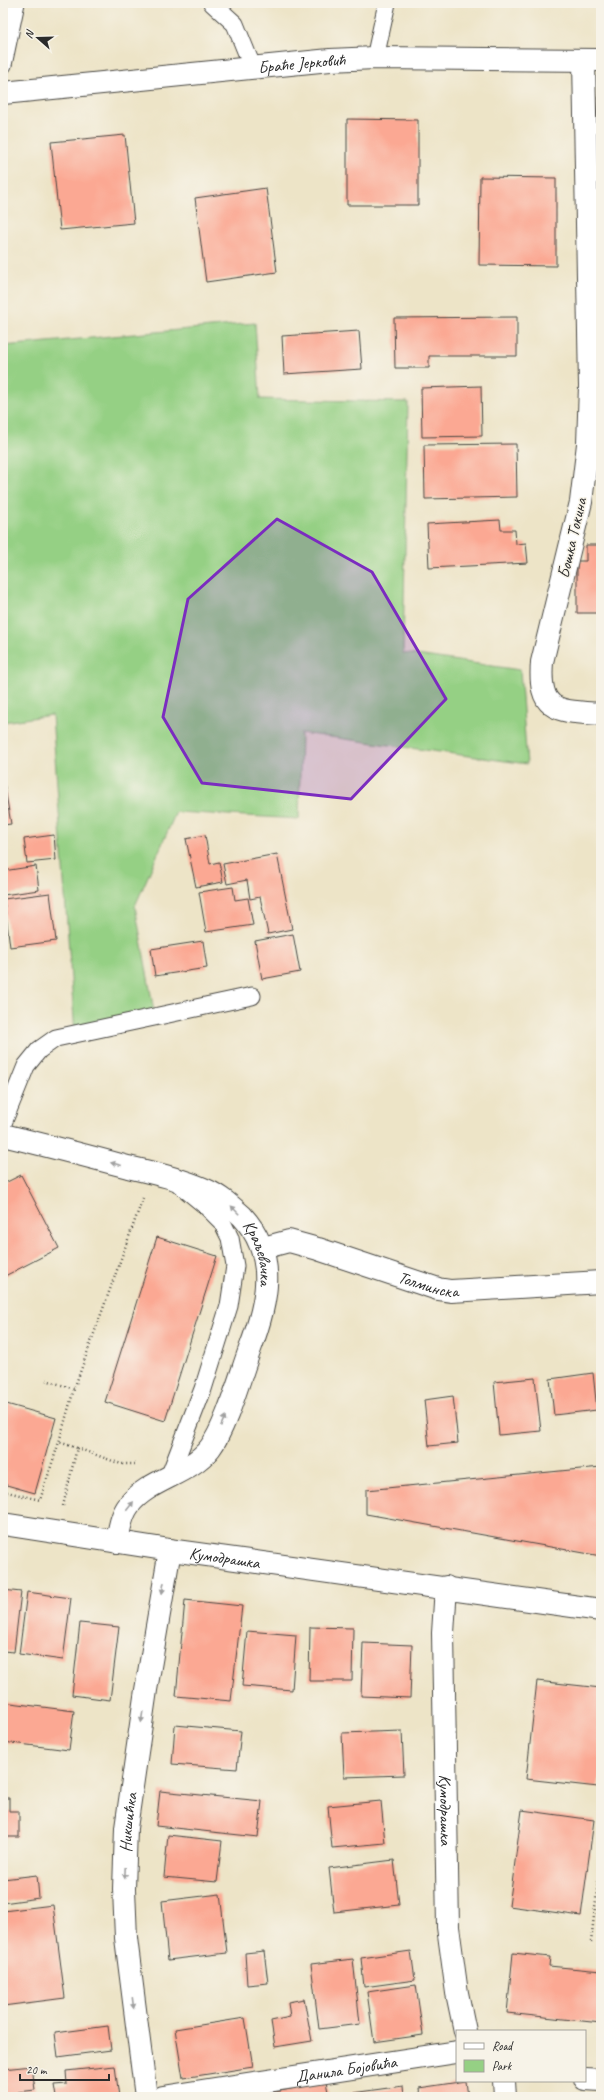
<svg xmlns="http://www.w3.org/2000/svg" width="604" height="2100" font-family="Caveat,sans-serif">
	<rect width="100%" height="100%" fill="#f7f3e8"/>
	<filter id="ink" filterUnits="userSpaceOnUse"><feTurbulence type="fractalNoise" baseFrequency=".025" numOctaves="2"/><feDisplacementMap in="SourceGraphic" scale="8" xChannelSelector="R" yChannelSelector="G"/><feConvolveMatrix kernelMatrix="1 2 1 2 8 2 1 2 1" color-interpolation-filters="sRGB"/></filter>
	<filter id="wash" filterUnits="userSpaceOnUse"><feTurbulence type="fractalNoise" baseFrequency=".012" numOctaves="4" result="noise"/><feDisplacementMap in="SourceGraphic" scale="16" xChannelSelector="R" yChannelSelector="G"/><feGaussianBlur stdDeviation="0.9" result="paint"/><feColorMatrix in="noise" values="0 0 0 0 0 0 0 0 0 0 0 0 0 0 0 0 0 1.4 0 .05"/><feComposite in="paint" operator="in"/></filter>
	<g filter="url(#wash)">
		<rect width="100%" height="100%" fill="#ede4c7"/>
		<path fill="#95d084" stroke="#607e58" d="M255,323L260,399L408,402L403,653L520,670L527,764L301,733L299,819L176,812L135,906L155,1017L75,1034L52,715L3,722V346Z"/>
		<g id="blocks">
			<path fill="#fba893" d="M599,84H601V192H593Z
				M347,119L418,120V205H347Z
				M125,135L134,223L60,230L51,142Z
				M480,177L556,178V266L479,265Z
				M266,188L277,272L206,282L195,198Z
				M596,213H601V290H596Z
				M517,317V356H429V368H395L394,318Z
				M359,331L362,369L284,374L282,336Z
				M481,386L482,436L422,437L421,388Z
				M600,397L601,454H597Z
				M516,444L517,497L425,499L424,445Z
				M500,520L501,530H515L516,544L526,543L528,563L429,568L427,524Z
				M586,545H601V613H577V561H586Z
				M3,776L11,824L3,825Z
				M54,835L56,860L27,863L24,839Z
				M205,835L210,864L219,862L223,882L196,887L186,839Z
				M277,854L292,929L268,934L260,897L250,899L247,880L227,884L223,864Z
				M36,866L39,890L3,895V871Z
				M233,887L235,900L248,898L253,925L206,932L199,892Z
				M50,893L56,941L10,947L4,899Z
				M293,934L300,972L262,979L255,941Z
				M203,941L207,968L155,976L151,949Z
				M21,1175L59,1248L3,1277V1184Z
				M157,1237L217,1256L165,1421L105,1402Z
				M593,1373L597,1410L554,1415L550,1379Z
				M535,1378L541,1431L499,1435L494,1382Z
				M453,1396L458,1443L429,1446L424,1400Z
				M3,1403L56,1418L35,1493L3,1484Z
				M601,1467V1556L366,1514V1490Z
				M3,1590L21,1592L14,1652L3,1651Z
				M27,1592L71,1598L63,1660L19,1654Z
				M185,1600L242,1606L231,1701L176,1696Z
				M80,1623L119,1627L110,1700L72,1695Z
				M310,1627L353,1628L352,1681H309Z
				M247,1631L296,1635L292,1690L242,1686Z
				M363,1643L412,1645L410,1698L361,1696Z
				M537,1681L601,1688V1763L598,1787L526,1779Z
				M3,1702L74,1711L69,1750L3,1742Z
				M175,1725L241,1731L237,1769L172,1764Z
				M402,1731L404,1775L344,1777L342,1733Z
				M160,1791L262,1801L258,1837L156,1826Z
				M3,1798H9V1811H19V1837H3Z
				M381,1801L385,1843L332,1848L328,1806Z
				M522,1810L594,1820L581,1916L509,1906Z
				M168,1835L222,1841L217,1882L164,1877Z
				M394,1860L399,1905L334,1912L329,1868Z
				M37,1875L39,1898L3,1903V1879Z
				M220,1894L227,1953L168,1960L162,1901Z
				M53,1905L65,1998L3,2006V1911Z
				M264,1951L268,1983L247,1985L245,1953Z
				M411,1951L415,1980L364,1987L361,1958Z
				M513,1953L550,1957L549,1966L601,1971V2023L507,2013Z
				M353,1959L360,2024L319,2029L311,1964Z
				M416,1985L423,2035L374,2042L367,1992Z
				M304,1999L312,2041L275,2047L271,2021L290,2017L288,2002Z
				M245,2018L253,2067L183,2078L175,2029Z
				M108,2026L111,2050L58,2057L55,2033Z
				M32,2066L35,2090L18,2092V2097H3V2069Z
				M115,2066L119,2097H56L54,2085L67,2084L66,2071Z
				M466,2081L468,2097H420L419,2088Z
				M326,2082L329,2097H266L265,2094Z
				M403,2086L404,2097H352V2093Z"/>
		</g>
	</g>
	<g filter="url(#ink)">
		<use href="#blocks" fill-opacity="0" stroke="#484742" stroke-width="1"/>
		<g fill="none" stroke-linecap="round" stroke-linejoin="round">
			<defs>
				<path id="service" d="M212,3L235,24L252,66
					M375,58L387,3
					M3,65L16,3
					M3,1123L26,1066L39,1050L56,1038L252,996
					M169,1477L203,1389L229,1306L235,1266L230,1238L222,1222L207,1207L179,1184"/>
				<g id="minor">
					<path d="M584,60L590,386L588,444L581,502L542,662C538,713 558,711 601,714"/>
					<path id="s1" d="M3,93L330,60L375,58L601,60"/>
					<path id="s2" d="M3,1135C45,1145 87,1156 128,1167C154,1173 181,1179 206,1190C220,1196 231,1206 242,1216C279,1256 267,1304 250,1349C240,1376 226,1427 210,1448C189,1475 149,1479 129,1505C121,1515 119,1530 117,1542"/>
					<path id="s3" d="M263,1248L289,1241L318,1249L438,1289L451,1291L601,1282"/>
					<path id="s4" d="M446,1587L443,1633L448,1927L457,1993L465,2031"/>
					<path d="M585,2079L601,2080"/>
					<path d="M504,2081L505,2097"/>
					<path id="s5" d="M146,2097L126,1938L124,1889L126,1828L146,1690L170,1550"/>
					<path id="s6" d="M163,2097L457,2052"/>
				</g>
				<g id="tertiary">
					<path id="s7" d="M3,1524L170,1550L601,1610"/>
				</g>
			</defs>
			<use href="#service" stroke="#484742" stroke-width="19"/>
			<use href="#minor" stroke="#484742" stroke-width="24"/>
			<use href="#tertiary" stroke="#484742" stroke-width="24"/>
			<path stroke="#484742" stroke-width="2.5" stroke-dasharray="1 3" stroke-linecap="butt" d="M46,1380L74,1389
				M77,1448L121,1464H135
				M3,1491L40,1500L59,1442
				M63,1506L77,1448L59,1442L74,1389L143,1198
				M591,1942L601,1856"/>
			<use href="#service" stroke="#fff" stroke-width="17"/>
			<use href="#minor" stroke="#fff" stroke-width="22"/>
			<use href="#tertiary" stroke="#fff" stroke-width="22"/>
		</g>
		<defs><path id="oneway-solid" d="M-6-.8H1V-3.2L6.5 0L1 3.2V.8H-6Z"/></defs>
		<g fill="#a0a0a0">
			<use href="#oneway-solid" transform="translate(116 1164) rotate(-166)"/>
			<use href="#oneway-solid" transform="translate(235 1210) rotate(-134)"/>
			<use href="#oneway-solid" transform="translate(223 1421) rotate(-67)"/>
			<use href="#oneway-solid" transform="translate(130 1506) rotate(-52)"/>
			<use href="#oneway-solid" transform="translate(163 1588) rotate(100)"/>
			<use href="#oneway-solid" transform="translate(142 1717) rotate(98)"/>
			<use href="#oneway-solid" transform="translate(125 1873) rotate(92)"/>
			<use href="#oneway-solid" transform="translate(133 2003) rotate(83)"/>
		</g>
	</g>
	<path fill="#7b2cbf" fill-opacity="0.2" stroke="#7b2cbf" stroke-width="3" stroke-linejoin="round" d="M277,519L372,572L446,699L351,799L202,783L163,717L188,599Z"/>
	<g text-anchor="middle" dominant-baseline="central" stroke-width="3" stroke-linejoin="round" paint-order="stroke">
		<g font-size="17" fill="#2b2b2b" stroke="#f7f3e8">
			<text stroke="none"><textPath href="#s1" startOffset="300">Браће Јерковић</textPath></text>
			<text transform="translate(572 538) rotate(-77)">Бошка Токина</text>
			<text stroke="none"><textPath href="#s2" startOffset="297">Краљевачка</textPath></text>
			<text stroke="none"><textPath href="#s3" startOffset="173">Толминска</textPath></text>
			<text stroke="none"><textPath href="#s7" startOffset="224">Кумодрашка</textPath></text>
			<text stroke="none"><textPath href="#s4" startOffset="223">Кумодрашка</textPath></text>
			<text stroke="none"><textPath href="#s5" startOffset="276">Никшићка</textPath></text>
			<text stroke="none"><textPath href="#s6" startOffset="185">Данила Бојовића</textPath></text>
		</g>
	</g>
	<rect width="604" height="2100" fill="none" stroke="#f7f3e8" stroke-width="16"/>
	<rect x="456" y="2030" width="130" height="52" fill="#f7f3e8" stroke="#a5a39c"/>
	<rect x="464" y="2043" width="20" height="6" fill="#ffffff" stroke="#a5a39c"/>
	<text x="492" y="2050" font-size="12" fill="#2b2b2b">Road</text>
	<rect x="464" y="2060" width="20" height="12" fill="#95d084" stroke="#a5a39c"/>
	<text x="492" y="2070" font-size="12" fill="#2b2b2b">Park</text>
	<g transform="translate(38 38) rotate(290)" stroke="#f7f3e8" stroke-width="3" paint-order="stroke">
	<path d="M0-3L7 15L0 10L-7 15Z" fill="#2b2b2b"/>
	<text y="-6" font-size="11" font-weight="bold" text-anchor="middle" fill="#2b2b2b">N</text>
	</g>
	<path d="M20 2074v6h89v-6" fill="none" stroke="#2b2b2b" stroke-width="2"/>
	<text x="26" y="2074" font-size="12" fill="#2b2b2b" stroke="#f7f3e8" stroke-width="3" paint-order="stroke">20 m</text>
</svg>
